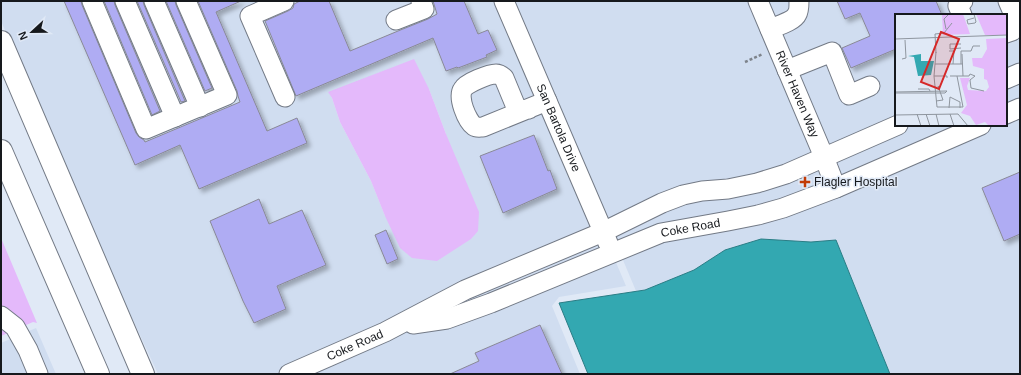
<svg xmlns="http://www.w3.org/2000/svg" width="1021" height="375" font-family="Arial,sans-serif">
	<defs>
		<filter id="shadow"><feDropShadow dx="3.5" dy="3.5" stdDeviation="2" flood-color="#0004"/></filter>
	</defs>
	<rect width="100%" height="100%" fill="#e0e9f6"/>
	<path fill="#d0ddf0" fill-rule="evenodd" d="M1,1H500L584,187L626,286L559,297L552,306L580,374H158L77,199L1,21ZM429,89L446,134L385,216L371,181L340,122L332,98L329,92Z
		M514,1H1020V374H890L836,240L811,242L761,239L725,250L694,270L645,290L636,291ZM896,15H1006V125H896Z
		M36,328L56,374H1V343Z"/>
	<path fill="#e4b9fb" d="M414,59L429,89L446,134L479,212L478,231L471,239L437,261L412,258L400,248L385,216L371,181L340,122L332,98L328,92Z
		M1,238L37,323L33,322L1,336Z"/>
	<path fill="#33a8b1" stroke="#2a7d85" d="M761,239L811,242L836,240L890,374H588L559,303L645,290L694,270L725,250Z"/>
	<path fill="#afacf3" stroke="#898996" filter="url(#shadow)" d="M64,1H81L82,5L136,133L139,137L144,140L145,142L240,102L238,96L237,91L198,1H241L216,12L267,131L297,118L307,143L199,189L180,145L135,165Z
		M104,1H114L115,5L160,111L152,115Z
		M137,1H143L144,5L185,101L181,102Z
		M166,1H175L176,5L212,88L205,91Z
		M300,1H329L350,51L398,31L428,19L437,14L433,1H464L478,34L488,30L497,50L486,55L487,57L458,68L457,67L446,71L433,38L296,96L265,21L288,11L293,8L294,4Z
		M837,1H936L942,15H896V49L851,68L842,48L870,36L860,13L845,19Z
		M534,135L548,171L550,170L557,189L503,213L480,156Z
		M1020,172V234L1004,241L982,188Z
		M259,199L269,224L302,210L326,265L277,286L286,309L254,323L243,301L210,221Z
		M386,230L398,259L387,264L375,235Z
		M540,325L562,374H450L479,361L475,353Z"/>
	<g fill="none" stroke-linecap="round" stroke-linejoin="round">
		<defs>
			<g id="minor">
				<path d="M92,1L146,129L227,95L186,1"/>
				<path d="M125,1L175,117"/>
				<path d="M154,1L200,107"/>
				<path d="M284,1L250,16L285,97"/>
				<path id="s1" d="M504,1L608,243"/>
				<path id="s2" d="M758,1L824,157L836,188"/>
				<path d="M962,15L958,6L963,1"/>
				<path d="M396,20L424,9L421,1"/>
				<path d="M770,29C777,26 794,21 797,14C799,11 799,5 799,1"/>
				<path d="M1006,33L1012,31L1018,24L1008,1"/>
				<path d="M787,70L832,52L849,95L870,86"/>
				<path d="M1006,79L1020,73"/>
				<path d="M529,109L521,110L516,107L504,78C502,76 500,74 496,74C489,74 466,83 463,89C457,97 467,121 474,126C477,128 480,127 483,127L547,101"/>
				<path d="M1006,114L1020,108"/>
				<path d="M1,316L15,327L28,350L38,374"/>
				<path id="s3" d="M413,324L447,319L491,303L661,233L728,221L758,215L783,208L836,188L981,125"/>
				<path id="s4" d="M289,374L385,332L465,290L603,232L662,203L683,195L702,191L728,189L757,183L786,174L898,125"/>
			</g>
			<path id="major" d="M1,42L143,374
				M1,151L98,374"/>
		</defs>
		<use href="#minor" stroke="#737a86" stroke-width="21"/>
		<use href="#major" stroke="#737a86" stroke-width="24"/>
		<path stroke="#7d838b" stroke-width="2.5" stroke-dasharray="3 2" stroke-linecap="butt" d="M745,62L763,54"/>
		<use href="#minor" stroke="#fff" stroke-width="19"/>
		<use href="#major" stroke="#fff" stroke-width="22"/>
	</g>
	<path fill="#c23b06" stroke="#e0e9f6" stroke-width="1.5" d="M803 176h4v4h4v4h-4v4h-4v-4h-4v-4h4z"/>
	<g text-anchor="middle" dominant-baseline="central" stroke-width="3" stroke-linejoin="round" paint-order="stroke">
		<g font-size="12" fill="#16191d" stroke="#e0e9f6">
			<text stroke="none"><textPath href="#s2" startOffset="101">River Haven Way</textPath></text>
			<text stroke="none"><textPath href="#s1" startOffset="138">San Bartola Drive</textPath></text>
			<text stroke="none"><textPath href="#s3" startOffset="295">Coke Road</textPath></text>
			<text stroke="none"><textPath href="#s4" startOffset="72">Coke Road</textPath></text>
		</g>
		<g font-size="12" fill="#16191d" stroke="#e0e9f6" text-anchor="start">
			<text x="814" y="182">Flagler Hospital</text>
		</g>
	</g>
	<g transform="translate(895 14)">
		<rect width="112" height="112" fill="#e0e9f6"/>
		<path d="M47,0H68L75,20L48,21ZM81,0H112V21H90ZM112,24V112H94L90,108L81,111L75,102L66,99L72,91L65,64H75L72,72L73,76L91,77L94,73L92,66L89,65V55L78,52L77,44H87L92,35L91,25Z" fill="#e4b9fb"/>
		<path d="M26,40V47H39L36,61L23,62L19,43L13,42Z" fill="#33a8b1"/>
		<path fill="none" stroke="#8f969f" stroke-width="1" d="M79,0L81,8L80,9L73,10L72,6L79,4M51,15L49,5L54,0M0,25L112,21M66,30H55V35L66,34M54,37H59L58,50M41,38L39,62L42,93H68L62,62M41,39L40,20L49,19L57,9M67,40L68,62M7,45L11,44L10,26M40,50H68M66,50V37H76L78,32H85M39,62H52V64M55,62H74M74,62L75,60L80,62L75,66L76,74L89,77M23,75H34L35,77M0,78L52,77L50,79H0M41,87L48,86L43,72L45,74M54,94L55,83L65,88V94M22,100L26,112M31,100L35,112M41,100L44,112M55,100L59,112M0,101L63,100L73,112"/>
		<path fill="#d62828" fill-opacity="0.15" stroke="#d62828" stroke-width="2" d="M46,18L64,25L44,75L26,68Z"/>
		<rect width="112" height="112" fill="none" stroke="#16191d" stroke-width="2"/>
	</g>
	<rect width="1021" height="375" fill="none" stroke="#16191d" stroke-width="4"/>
	<g transform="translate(32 32) rotate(248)" stroke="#e0e9f6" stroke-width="3" paint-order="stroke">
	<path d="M0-3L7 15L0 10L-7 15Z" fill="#16191d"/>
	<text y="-6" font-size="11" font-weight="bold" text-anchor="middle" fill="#16191d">N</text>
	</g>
</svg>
